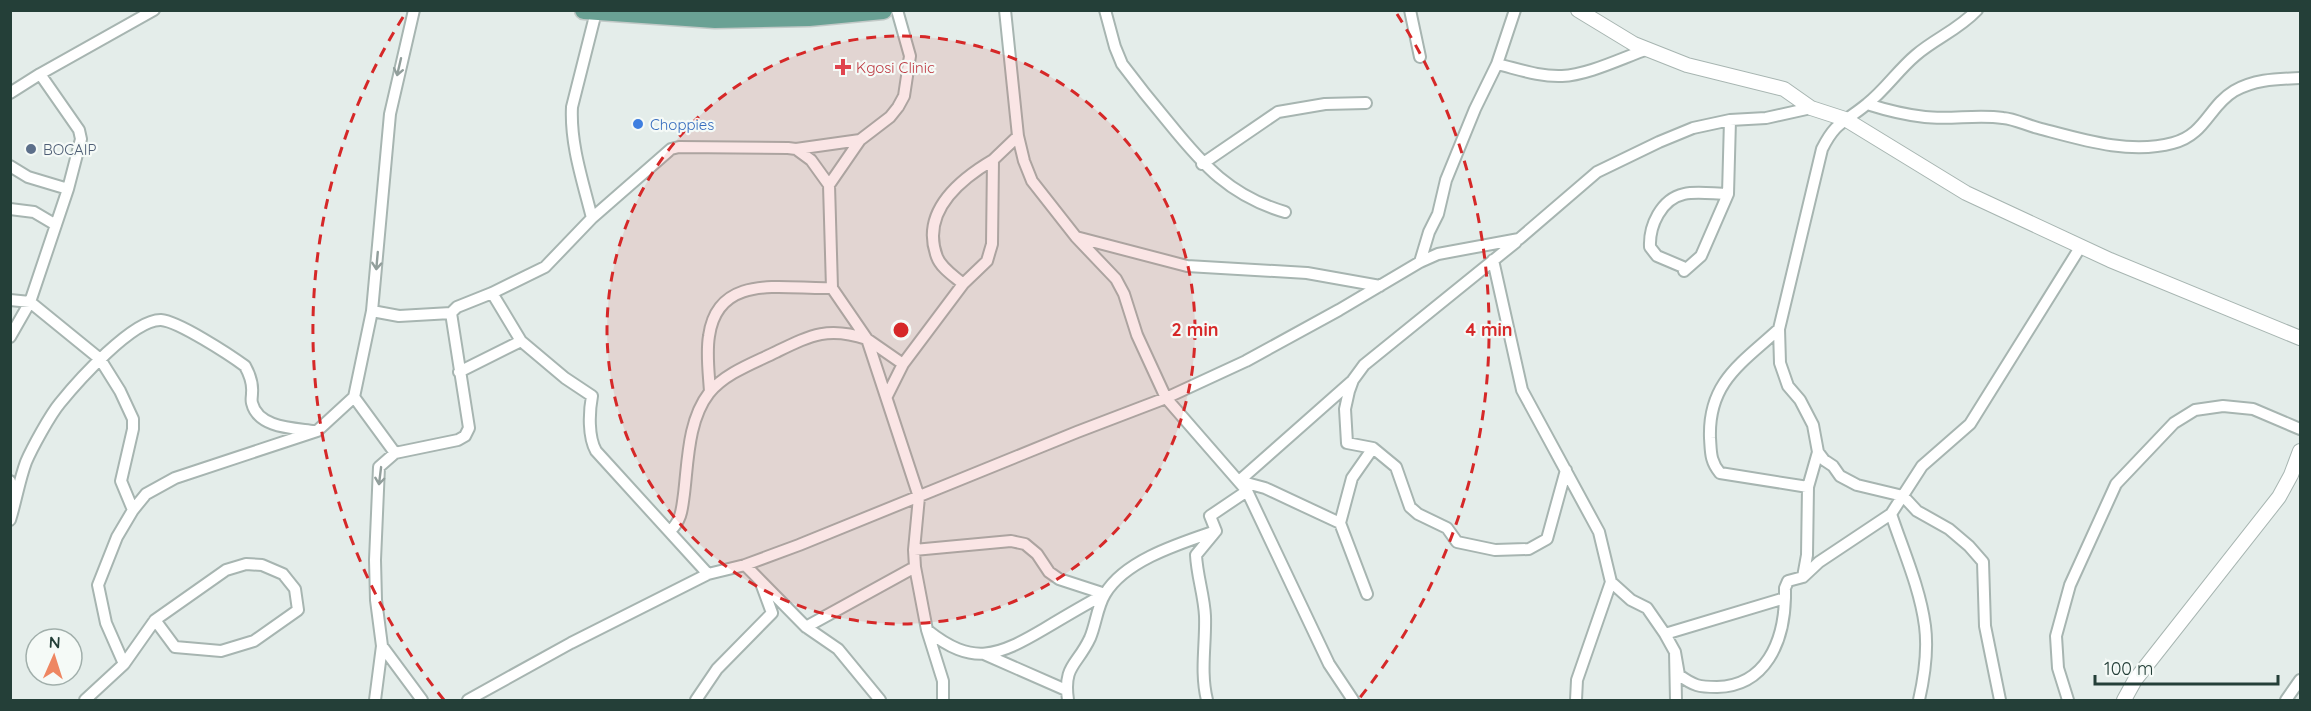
<svg xmlns="http://www.w3.org/2000/svg" width="2311" height="711" font-family="Quicksand,sans-serif">
	<rect width="100%" height="100%" fill="#e4edea"/>
	<g fill="none" stroke-linecap="round" stroke-linejoin="round">
		<defs>
			<path id="minor" d="M1005,10L1018,136L1024,161L1032,181L1076,237L1116,279L1124,294L1137,335L1166,398L1247,491L1329,664L1353,700
				M1105,10L1115,47L1122,64C1137,84 1153,104 1169,123C1203,165 1230,196 1285,212
				M1410,10L1420,57
				M1497,64C1518,69 1540,77 1562,76C1588,75 1622,58 1648,49
				M10,93L40,74L154,10
				M1867,104C1886,110 1906,115 1925,117C1951,120 1977,114 2003,118C2015,119 2026,125 2038,128C2080,139 2129,155 2173,143C2205,135 2209,106 2234,91C2255,79 2277,79 2300,78
				M796,149L860,140
				M1202,164L1278,112L1325,104L1366,103
				M10,166L28,177L68,189
				M829,185L860,140L890,117L898,107L904,96L910,56L897,10
				M1728,194C1714,194 1697,191 1684,194C1661,199 1649,226 1650,247L1657,256L1683,267L1684,271L1701,256L1728,194L1730,120
				M10,209L34,212L56,225
				M592,218C583,182 570,144 572,107L596,12
				M1076,237L1187,266L1307,273L1380,286
				M1493,260L1522,390L1599,532L1611,582L1577,680L1576,700
				M1420,262L1429,232L1438,214L1446,180L1475,109L1497,64L1515,10
				M963,284C954,276 941,268 937,257C920,212 959,180 993,160
				M10,300L30,302L100,359L120,391L133,419V429L121,481L133,510
				M372,311L399,316L451,313L457,307L492,293L545,267L592,218L671,149L679,147L788,148L796,149L811,160L829,185L832,288L867,339L903,364
				M1779,329C1742,363 1708,382 1710,438C1711,452 1710,461 1720,473L1808,487
				M10,337L30,302L68,189L81,139L79,130L40,74
				M521,341L565,378L592,396C589,412 588,437 596,451L708,574
				M459,372L521,341L492,293
				M710,392C709,374 706,354 709,336C718,271 786,290 832,288
				M887,396L903,364L963,284L987,261L992,244L993,160L1018,136
				M1373,448L1396,467L1410,507L1418,514L1447,528L1457,542L1495,550L1529,549L1547,539L1566,470
				M1818,452L1824,460L1833,466L1840,476L1857,485L1903,496L1917,511L1949,529L1969,546L1983,562L1985,626L2000,700
				M395,453L458,440L465,436L469,428L451,313
				M10,481L13,498
				M1239,481L1351,382
				M1891,514C1903,550 1920,588 1925,626C1928,649 1924,678 1919,700
				M10,520C16,501 19,481 26,462C32,448 50,415 60,403C77,382 133,319 161,320C178,321 230,355 245,366C250,375 253,383 252,393C252,398 251,399 252,403C258,428 293,428 314,431
				M1340,523L1352,478L1373,448L1347,443L1345,409L1349,391L1353,380L1364,365L1516,242
				M670,531C682,520 682,508 684,494C688,461 688,420 709,393C725,373 754,363 776,352C811,335 828,326 867,339L919,497L914,550L915,567L927,630L943,681V700
				M914,550L1011,541L1025,544L1037,554L1049,572L1059,579L1105,594
				M745,565L806,627L838,649L880,700
				M1803,577L1807,555L1808,487L1818,452L1813,425L1800,400L1788,386L1780,363L1779,329L1822,149C1836,121 1844,123 1867,104C1885,90 1898,70 1916,55C1936,38 1958,30 1977,10
				M1611,582L1631,600L1647,608L1665,634L1675,652L1676,700
				M1785,598V588L1788,581L1803,577L1819,562L1891,514L1922,466L1970,424L2081,246
				M806,627L915,567
				M927,630C973,667 998,656 1044,629C1064,617 1084,605 1105,594
				M1665,634L1785,598C1784,641 1766,686 1717,687C1699,687 1694,686 1679,675L1675,652
				M382,646L422,700
				M984,654L1066,690
				M124,664L155,620L226,570L246,564L262,565L283,574L295,589L298,610L254,641L221,651L175,647L155,620
				M85,700L124,664L106,623L98,585L117,537L133,510L146,494L175,478L317,431L354,397
				M375,700L382,646L376,600L375,560L379,467L395,453L354,397L372,311L390,114L414,10
				M468,700L571,643L708,574L745,565L799,545L1077,432L1166,398L1246,361L1339,310L1420,262L1438,254L1519,239L1597,172L1659,142L1693,128L1730,120L1766,118L1811,108
				M696,700L717,669L772,613L761,583
				M1068,700C1063,665 1077,666 1090,638C1096,624 1097,607 1105,594C1125,560 1181,543 1216,531L1210,516L1247,491L1239,481L1265,488L1340,523L1367,594
				M1207,700C1200,672 1206,644 1205,616C1204,595 1197,576 1196,555L1215,532
				M2068,700L2058,668L2056,636L2070,585L2116,484L2174,423L2195,410L2223,406L2253,409L2300,429
				M2286,700L2300,680"/>
			<path id="tertiary" d="M1578,10L1634,44L1687,65L1784,89L1811,108L1845,119L1966,193L2110,260L2300,338
				M2124,700L2135,680L2279,497L2291,475L2300,451"/>
			<path id="primary" d="M584,10L715,19L809,17L883,10"/>
		</defs>
		<use href="#minor" stroke="#a7b5b1" stroke-width="14"/>
		<use href="#tertiary" stroke="#a7b5b1" stroke-width="16"/>
		<use href="#primary" stroke="#c2c9c7" stroke-width="21"/>
		<use href="#minor" stroke="#fff" stroke-width="10"/>
		<use href="#tertiary" stroke="#fff" stroke-width="14"/>
		<use href="#primary" stroke="#6aa194" stroke-width="18"/>
	</g>
	<defs><path id="oneway-shaft" d="M-6 0H5M1.5-3L5.5 0L1.5 3" fill="none" stroke-width="1.6" stroke-linecap="round" stroke-linejoin="round" transform="scale(1.5)"/></defs>
	<g stroke="#929f9c">
		<use href="#oneway-shaft" transform="translate(399 67) rotate(103)"/>
		<use href="#oneway-shaft" transform="translate(377 261) rotate(95)"/>
		<use href="#oneway-shaft" transform="translate(380 476) rotate(97)"/>
	</g>
	<circle cx="901" cy="330" r="294" fill="#d62828" fill-opacity=".12"/>
	<g fill="none" stroke="#d62828" stroke-width="3" stroke-dasharray="10 8">
		<circle cx="901" cy="330" r="294"/>
		<path d="M444 700A588 588 0 0 1 405 14M1397 14A588 588 0 0 1 1358 700"/>
	</g>
	<path fill="#e0444e" stroke="#f5faf7" stroke-width="2" d="M840 58h6v6h6v6h-6v6h-6v-6h-6v-6h6z"/>
	<circle fill="#3f7fe0" stroke="#f5faf7" stroke-width="2" cx="638" cy="124" r="6"/>
	<circle fill="#5c6f8a" stroke="#f5faf7" stroke-width="2" cx="31" cy="149" r="6"/>
	<g text-anchor="middle" dominant-baseline="central" stroke-width="4.5" stroke-linejoin="round" paint-order="stroke">
		<g font-size="15" fill="#be3a42" stroke="#f5faf7" text-anchor="start">
			<text x="856" y="67">Kgosi Clinic</text>
		</g>
		<g font-size="15" fill="#366cbe" stroke="#f5faf7" text-anchor="start">
			<text x="650" y="124">Choppies</text>
		</g>
		<g font-size="15" fill="#4e5e75" stroke="#f5faf7" text-anchor="start">
			<text x="43" y="149">BOCAIP</text>
		</g>
	</g>
	<circle cx="901" cy="330" r="9" fill="#d62828" stroke="#f5faf7" stroke-width="3"/>
	<g font-size="18" text-anchor="middle" font-weight="bold" fill="#d62828" stroke="#f5faf7" stroke-width="4.5" stroke-linejoin="round" paint-order="stroke">
		<text x="1195" y="336">2 min</text>
		<text x="1489" y="336">4 min</text>
	</g>
	<rect width="2311" height="711" fill="none" stroke="#243f38" stroke-width="24"/>
	<g transform="translate(54 657) rotate(3)"><circle r="28" fill="#f5faf7" stroke="#a1afab" stroke-width="1.5"/>
	<path d="M0-4.5L10 22L0 15L-10 22Z" fill="#ee8662"/>
	<text y="-9" font-size="16" font-weight="bold" text-anchor="middle" fill="#243f38">N</text>
	</g>
	<path d="M2095 675v9h183v-9" fill="none" stroke="#243f38" stroke-width="3"/>
	<text x="2104" y="675" font-size="18" fill="#243f38" stroke="#f5faf7" stroke-width="4.5" paint-order="stroke">100 m</text>
</svg>
